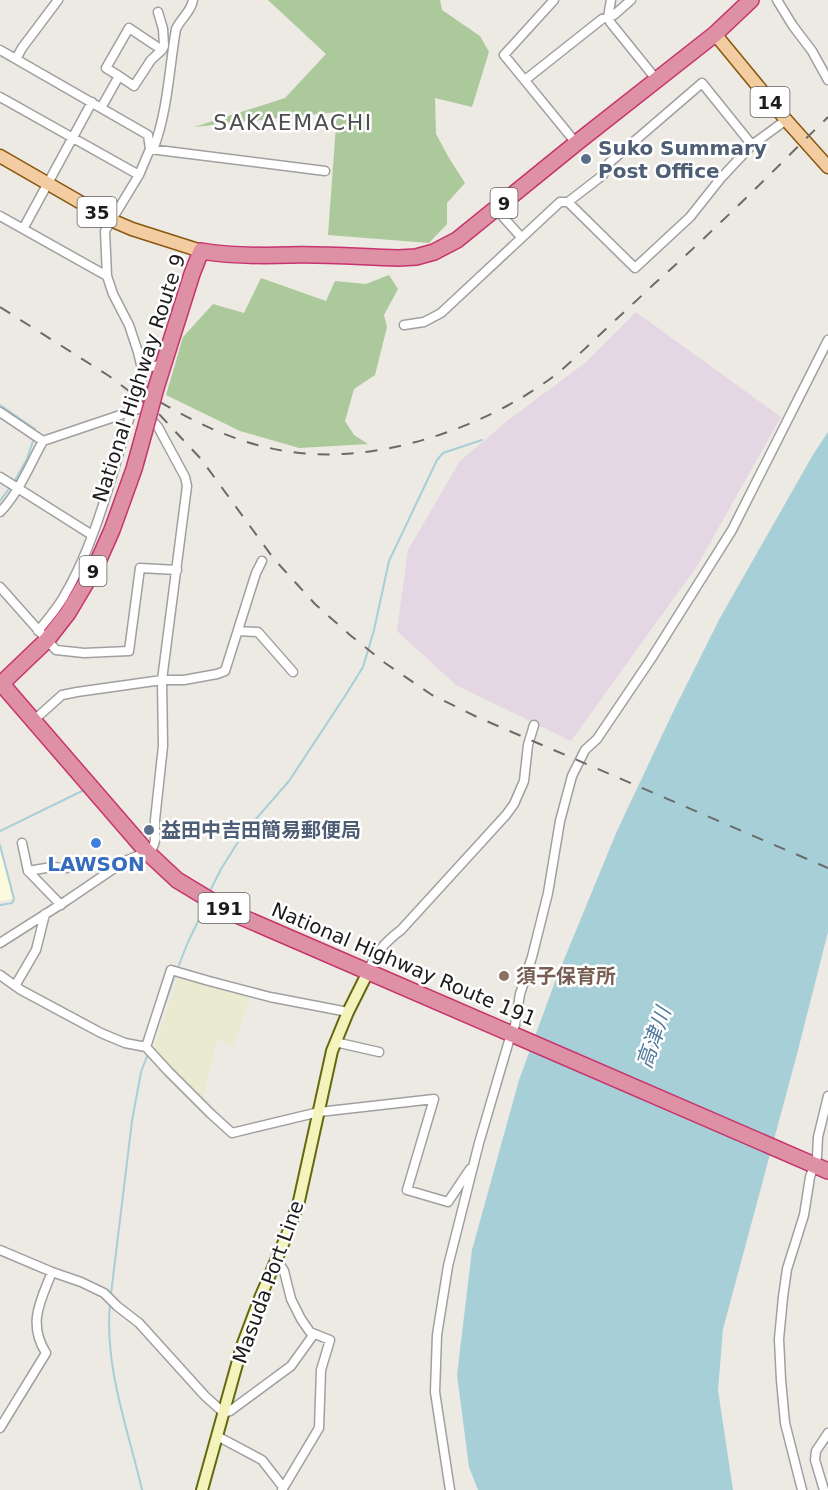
<svg xmlns="http://www.w3.org/2000/svg" width="828" height="1490" font-family="'DejaVu Sans','Noto Sans JP',sans-serif">
	<rect width="100%" height="100%" fill="#ede9e3"/>
	<path fill="#e5d6e3" d="M636,312L781,417L697,566L571,741L456,685L397,631L408,550L460,461L511,418L585,363Z"/>
	<path fill="#fcfadd" d="M0,851L13,899L0,901Z"/>
	<path fill="#eaead0" d="M179,976L250,996L234,1045L217,1040L202,1103L153,1050Z"/>
	<path fill="#abc99b" d="M268,0H440L442,10L480,36L489,52L472,107L435,98L436,134L449,158L465,183L447,203V224L429,243L328,235L337,112L194,127L285,98L326,54Z
		M389,275L398,289L384,315L387,327L375,375L354,389L345,421L354,435L368,444L299,448L240,431L166,395L183,337L213,304L244,313L261,278L326,301L335,281L366,284Z"/>
	<path fill="#a7cfd7" d="M828,432V932L797,1054L723,1329L718,1390L733,1490H478L469,1467L457,1375L472,1250L519,1080L556,979L617,831L673,712L720,618L814,453Z"/>
	<g fill="none" stroke-linecap="round" stroke-linejoin="round">
		<path stroke="#a7cfd7" stroke-width="2" d="M0,405L35,429
			M14,482L27,459L33,441
			M0,501L11,486
			M0,831L82,791
			M0,845L14,899L12,903L0,905
			M211,889L221,869L243,834L289,781L345,696L363,667L374,630L389,561L437,460L443,453L482,440
			M177,970L188,942L204,909
			M154,1035L175,975
			M111,1294L132,1121L141,1072L148,1054
			M110,1303C104,1367 128,1429 142,1490"/>
		<defs>
			<path id="street" d="M554,0L504,55L576,143
				M611,0L608,17L610,22L656,79
				M777,0L793,26L812,51L828,80
				M0,50L148,135L150,149L139,175L105,231L107,276L113,294L129,325L138,352L142,369L141,408L43,441C30,464 19,493 0,512
				M16,59L22,48L58,0
				M119,76L134,86L151,60L162,50L164,46L163,29L158,12
				M525,80L602,19L614,15L631,0
				M702,83L752,145L721,178L690,217L635,268L568,202L603,175L609,163Z
				M0,97L139,175
				M101,108L119,76L106,68L129,28L162,50
				M752,145L786,120
				M150,149L325,171
				M153,150C168,111 169,69 176,29C181,18 191,12 193,0
				M496,209L521,237
				M0,216L107,276
				M23,229L92,102
				M404,325L424,322L441,313L560,202H568
				M142,369L164,364
				M0,412L43,441
				M0,477L92,535
				M0,587L56,650L84,653L129,651L140,568L177,570
				M38,631C47,620 56,610 63,598C96,543 112,473 131,413
				M238,631L258,632L293,672
				M33,721L62,695L77,692L162,680H184L217,674L225,671L256,573L262,561
				M22,843L28,871L61,905
				M28,871L52,867L67,868
				M0,943L66,901L125,861L147,852L153,847L155,841V820L163,746L162,680L187,486L185,477L158,427L147,415
				M368,972C374,954 386,941 401,930L506,815L514,804L524,781L528,745L534,725
				M0,975L21,990L101,1033L125,1043L146,1047L168,1071L211,1114L232,1133L319,1112L434,1099L407,1190L448,1202L470,1169
				M15,986L36,950L45,914
				M335,1042L379,1052
				M146,1047L171,970L209,981L270,997L348,1012
				M0,1250L52,1272L81,1282L104,1293L117,1306L139,1323L205,1396L224,1413L230,1411L291,1366L314,1334
				M277,1260L284,1271L291,1299L301,1319L310,1332L330,1340L321,1370L319,1428L282,1490
				M0,1428L46,1353C27,1323 41,1300 52,1272
				M217,1436L262,1460L283,1487
				M450,1490L435,1392L437,1335L448,1266L479,1143L511,1034L515,1025L520,994L532,957L548,893L560,821L572,776L585,750L597,739L651,659L732,530L828,340
				M802,1490L785,1423L781,1380L779,1339L783,1297L787,1269L804,1215L810,1177L817,1157L818,1137L828,1096
				M824,1490L815,1460L816,1451L828,1433"/>
			<path id="secondary" d="M202,1490L242,1346L260,1298L289,1230L299,1201L332,1051L348,1012L368,972"/>
			<path id="primary" d="M715,34L786,120L828,167
				M0,156L111,220L132,229L201,251"/>
			<path id="highway" d="M156,388L192,274L201,251C230,256 260,256 290,255C326,254 362,257 398,258L416,257L434,252L457,240L579,141L715,34L751,0
				M0,682L147,852L177,880L230,912L828,1171
				M0,685L47,640L68,613L96,566L112,530L134,469L144,433"/>
		</defs>
		<use href="#street" stroke="#a0a0a0" stroke-width="11"/>
		<use href="#secondary" stroke="#64690e" stroke-width="14"/>
		<use href="#primary" stroke="#88580d" stroke-width="15"/>
		<use href="#highway" stroke="#c7336e" stroke-width="18"/>
		<use href="#street" stroke="#fff" stroke-width="8"/>
		<use href="#secondary" stroke="#f3f3bb" stroke-width="10"/>
		<use href="#primary" stroke="#f3cca2" stroke-width="12"/>
		<use href="#highway" stroke="#de91a4" stroke-width="15"/>
		<path stroke="#6a6a6a" stroke-width="2" stroke-dasharray="12 12" stroke-linecap="butt" d="M0,307L109,376L158,413L201,459L274,559L315,604L350,635L385,663L432,695L477,717L828,868
			M139,390C187,418 230,442 285,451C372,466 480,430 550,379C565,368 578,355 591,343C612,323 633,304 654,284C677,264 699,243 721,222C757,188 792,152 828,117"/>
		<defs>
			<path id="highway-bridge" d="M144,433L156,388"/>
		</defs>
		<use href="#highway-bridge" stroke="#c7336e" stroke-width="18" stroke-linecap="butt"/>
		<use href="#highway-bridge" stroke="#de91a4" stroke-width="15"/>
	</g>
	<g fill="#5c6f8a" stroke="#fff" stroke-width="2">
		<circle cx="586" cy="159" r="6"/>
		<circle cx="149" cy="830" r="6"/>
	</g>
	<circle fill="#3f7fe0" stroke="#fff" stroke-width="2" cx="96" cy="843" r="6"/>
	<circle fill="#8d6e63" stroke="#fff" stroke-width="2" cx="504" cy="976" r="6"/>
	<g text-anchor="middle" dominant-baseline="central" stroke-width="5" stroke-linejoin="round" paint-order="stroke">
		<g fill="#fff" stroke="#606060" stroke-width="1.5">
			<rect x="750.5" y="87" width="39" height="30" rx="4.5"/>
			<rect x="490.5" y="188" width="27" height="30" rx="4.5"/>
			<rect x="77.5" y="197" width="39" height="30" rx="4.5"/>
			<rect x="79.5" y="556" width="27" height="30" rx="4.5"/>
			<rect x="198.5" y="893" width="51" height="30" rx="4.5"/>
		</g>
		<g font-size="18" font-weight="bold" fill="#1c1c1c">
			<text x="770" y="102">14</text>
			<text x="504" y="203">9</text>
			<text x="97" y="212">35</text>
			<text x="93" y="571">9</text>
			<text x="224" y="908">191</text>
		</g>
		<g font-size="20" font-weight="bold" fill="#4e5e75" stroke="#fff" text-anchor="start">
			<text x="598" y="148">Suko Summary<tspan x="598" dy="23">Post Office</tspan></text>
			<text x="161" y="830">益田中吉田簡易郵便局</text>
		</g>
		<g font-size="20" fill="#1c1c1c" stroke="#fff">
			<text transform="translate(139 378) rotate(-72)">National Highway Route 9</text>
			<text transform="translate(404 964) rotate(23)">National Highway Route 191</text>
			<text transform="translate(268 1282) rotate(-70)">Masuda Port Line</text>
		</g>
		<g font-size="20" font-weight="bold" fill="#366cbe" stroke="#fff">
			<text x="96" y="864">LAWSON</text>
		</g>
		<g font-size="20" font-weight="bold" fill="#785e54" stroke="#fff" text-anchor="start">
			<text x="516" y="976">須子保育所</text>
		</g>
		<g font-size="21" font-style="italic" fill="#4f7a9c" stroke="#fff">
			<text transform="translate(654 1038) rotate(-71)">高津川</text>
		</g>
		<g font-size="22" letter-spacing="1.5" fill="#4f4f4f" stroke="#fff">
			<text x="293" y="122">SAKAEMACHI</text>
		</g>
	</g>
</svg>
